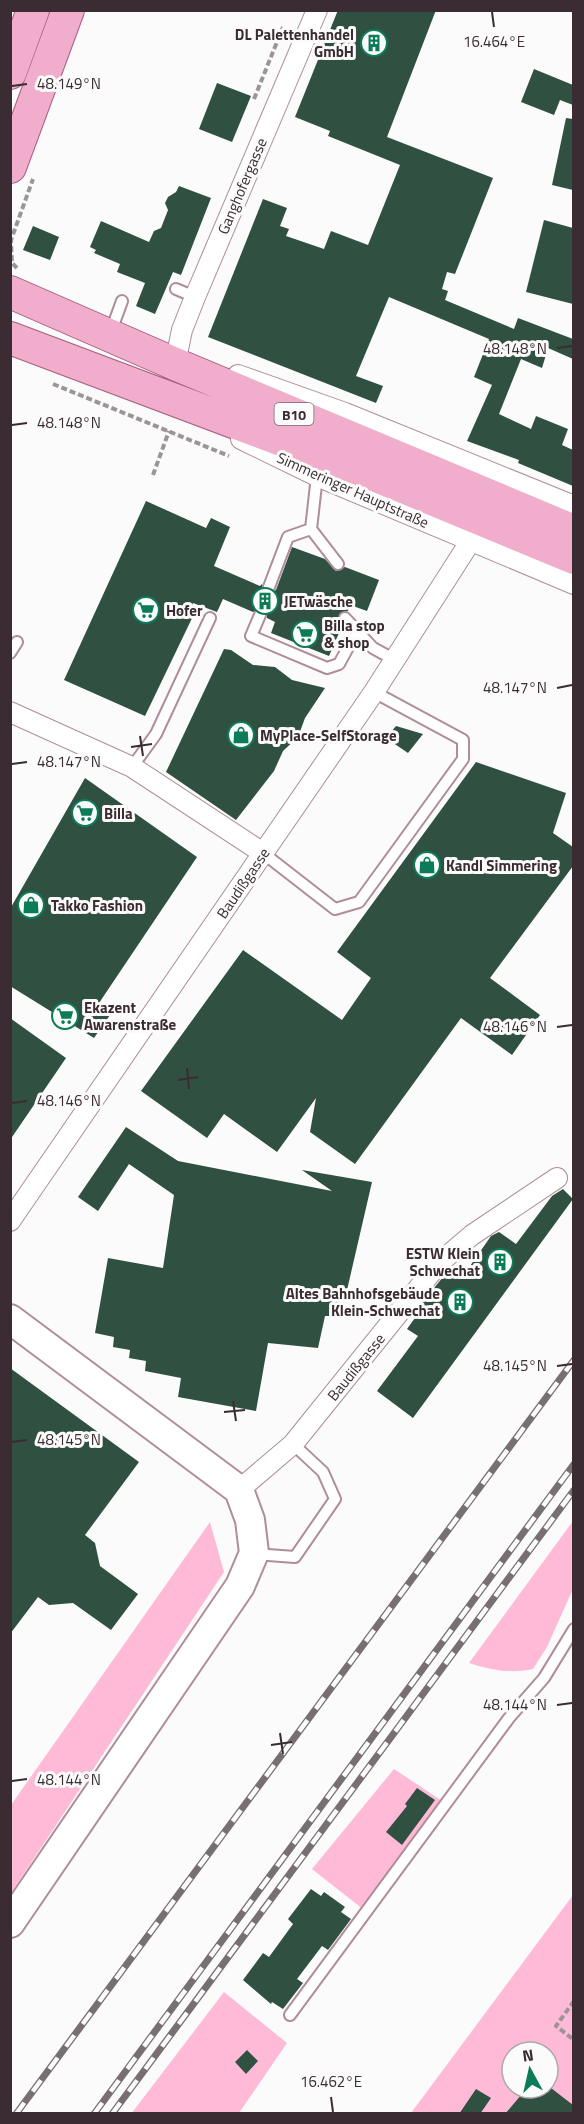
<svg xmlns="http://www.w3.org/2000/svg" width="584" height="2124" font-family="'Titillium Web',sans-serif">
	<rect width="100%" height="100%" fill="#fbfbfb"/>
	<path fill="#febad6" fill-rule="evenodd" d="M573,1521V1589L547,1647L533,1669C510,1674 492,1670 469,1663Z
		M210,1522L224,1572L11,1893V1805Z
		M394,1769L442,1801L364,1910L312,1869Z
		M573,1895V2113H411ZM512,2052H548V2088H512Z
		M224,1992L287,2043L239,2113L131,2114Z"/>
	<path fill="#305041" d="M338,10H436L387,137L493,178L455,274L447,272L442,289L448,291L445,300L514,329L518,318L573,339V359L548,348L542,368L521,359L499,414L531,429L536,416L568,429L562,445L573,450V486L518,463L519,460L467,441L492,385L474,377L489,339L389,297L356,376L383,386L376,403L208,337L263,199L287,208L280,226L289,229L286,236L324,249L331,231L368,245L400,165L328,136L330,131L295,117Z
		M534,69L573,85V105L560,100L554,115L521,102Z
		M217,83L251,96L232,142L199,129Z
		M566,118L573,119V190L552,185Z
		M179,186L211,198L181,275L173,272L155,314L136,306L145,283L117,272L120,264L94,253L96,250L90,247L101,221L149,242L154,231L161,228L168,210L165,203L168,197L176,192Z
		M544,220L573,228V304L526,292Z
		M33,226L59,237L50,260L23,250Z
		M146,501L206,528L211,518L230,527L214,566L260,586L262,584L263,591L267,594L276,590L292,547L325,559L336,571L345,567L379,580L367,611L350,605L348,611L340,613L338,619L342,626L329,656L271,633L275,622L267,618L266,611L262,608L253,612L223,599L217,612L193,603L190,609L195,612L145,716L64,680Z
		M224,649L231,650L253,665L275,667L292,680L325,688L305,718L298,737L283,751L274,771L236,820L166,772Z
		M396,726L423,734L408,753L386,738Z
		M476,762L566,793L553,833L573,847V866L490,978L540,1015L512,1055L461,1018L355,1164L310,1132L316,1098L277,1152L224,1114L207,1138L141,1091L243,950L342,1020L371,978L337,952Z
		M85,778L197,857L97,1006L110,1015L94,1038L10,986V909Z
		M10,1018L66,1058L10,1140Z
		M126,1127L178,1161L332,1191L302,1170L372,1182L341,1316H325L318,1348L268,1343L256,1411L178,1397L181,1378L145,1371L146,1361L129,1358L130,1350L113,1347L114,1337L95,1333L108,1258L163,1268L174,1195L129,1164L98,1211L78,1197Z
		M563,1189L573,1199L413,1418L377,1391L418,1336L407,1329L420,1311L417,1309L443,1277L445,1278L459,1262L468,1269L491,1236L499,1232L516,1244L552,1196Z
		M10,1368L139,1462L85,1535L95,1543L100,1566L138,1594L111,1630L73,1603L49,1605L38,1597L10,1634Z
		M417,1788L435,1800L402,1845L386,1832L407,1806L405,1804Z
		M311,1889L321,1896L324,1892L345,1907L341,1912L351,1919L328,1950L322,1946L297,1979L303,1983L283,2009L272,2002L271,2004L243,1980L263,1953L269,1957L293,1924L288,1919Z
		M247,2050L258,2061L246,2074L235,2062Z
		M527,2088H551L573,2105V2114H505Z
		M476,2089L491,2098L480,2114H459Z"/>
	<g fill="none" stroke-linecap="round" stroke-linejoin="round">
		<defs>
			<path id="lane" d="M176,289L195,297
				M110,334L122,301
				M317,476L311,529L338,564
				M269,587L288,537L311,529
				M260,615L251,636L327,668L339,664L357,631
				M345,618L373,648L395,660
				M10,653L17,642
				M132,767L156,734L210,618
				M263,853L335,909L359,902L463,759V740L374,692
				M254,1554L295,1557L335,1499L323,1472L293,1444
				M290,2015L509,1718L544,1678L574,1629"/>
			<path id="street" d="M185,366L175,364L182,330L195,297L317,10
				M238,375L345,413L574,506
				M241,439L317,476L574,584
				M10,712L132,767L263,853
				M10,1221L374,692L470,542
				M239,1490L293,1444L438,1264L472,1235L557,1178"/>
			<path id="secondary" d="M10,1319L239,1490L250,1520L254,1553L240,1586L10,1923"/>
			<path id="primary" d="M10,73L33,10
				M10,167L68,10
				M10,292L175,364L574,531
				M10,338L369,473L574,558"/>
		</defs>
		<use href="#lane" stroke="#af8d9a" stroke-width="14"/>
		<use href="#street" stroke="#af8d9a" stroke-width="22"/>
		<use href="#secondary" stroke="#af8d9a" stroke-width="32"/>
		<use href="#primary" stroke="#aa5d80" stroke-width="34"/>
		<path stroke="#9c9598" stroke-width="4" stroke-dasharray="6 3" stroke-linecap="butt" d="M254,99L283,27
			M17,268L12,263L11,240L33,179
			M53,384L229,456
			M153,475L169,431
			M574,2001L556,2026L574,2040"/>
		<use href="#lane" stroke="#fff" stroke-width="10"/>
		<use href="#street" stroke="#fff" stroke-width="20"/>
		<use href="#secondary" stroke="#fff" stroke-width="28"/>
		<use href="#primary" stroke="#f0aecc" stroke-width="32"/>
		<defs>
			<path id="rail" d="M16,2114L574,1360
				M94,2114L574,1464
				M112,2114L574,1490"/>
		</defs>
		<use href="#rail" stroke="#786f73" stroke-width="7"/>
		<use href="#rail" stroke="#fbfbfb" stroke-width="4.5" stroke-dasharray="14" stroke-linecap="butt"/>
	</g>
	<path fill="none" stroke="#3a2c32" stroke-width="2" d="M492,12L494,27M12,86L27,84M557,348L572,346M12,425L27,423M557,688L572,685M140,736L143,756M131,747L152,744M12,764L27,762M557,1027L572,1025M187,1068L189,1089M178,1080L198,1077M12,1103L27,1101M557,1366L572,1364M233,1401L236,1421M224,1412L245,1410M12,1442L27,1440M557,1705L572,1703M280,1733L283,1754M271,1745L292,1742M12,1781L27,1779M331,2097L333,2112"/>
	<defs>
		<symbol id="building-ring" viewBox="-11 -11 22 22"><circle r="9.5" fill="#fbfbfb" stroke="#0c7b57" stroke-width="1.5"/><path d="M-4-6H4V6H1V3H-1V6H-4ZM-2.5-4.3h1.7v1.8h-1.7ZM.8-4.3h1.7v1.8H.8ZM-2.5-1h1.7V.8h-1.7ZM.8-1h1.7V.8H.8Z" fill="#0c7b57"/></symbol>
		<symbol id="supermarket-ring" viewBox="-11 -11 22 22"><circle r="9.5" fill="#fbfbfb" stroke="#0c7b57" stroke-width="1.5"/><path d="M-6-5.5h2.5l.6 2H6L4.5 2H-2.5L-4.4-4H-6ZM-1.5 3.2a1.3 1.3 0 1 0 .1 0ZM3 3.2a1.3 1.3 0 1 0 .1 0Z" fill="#0c7b57"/></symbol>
		<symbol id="shop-ring" viewBox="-11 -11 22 22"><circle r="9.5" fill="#fbfbfb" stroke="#0c7b57" stroke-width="1.5"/><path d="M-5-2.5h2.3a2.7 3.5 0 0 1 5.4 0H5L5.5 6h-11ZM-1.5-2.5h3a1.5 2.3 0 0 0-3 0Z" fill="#0c7b57"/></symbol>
	</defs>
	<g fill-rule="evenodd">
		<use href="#building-ring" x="359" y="28" width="30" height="30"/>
		<use href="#building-ring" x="250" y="586" width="30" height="30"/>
		<use href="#supermarket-ring" x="131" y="595" width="30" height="30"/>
		<use href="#supermarket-ring" x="290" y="619" width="30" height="30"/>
		<use href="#shop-ring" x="226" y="720" width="30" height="30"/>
		<use href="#supermarket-ring" x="70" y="798" width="30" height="30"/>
		<use href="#shop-ring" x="412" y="850" width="30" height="30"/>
		<use href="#shop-ring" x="16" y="890" width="30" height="30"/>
		<use href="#supermarket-ring" x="50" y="1001" width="30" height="30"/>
		<use href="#building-ring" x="485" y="1247" width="30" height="30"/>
		<use href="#building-ring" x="445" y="1287" width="30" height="30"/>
	</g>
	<g text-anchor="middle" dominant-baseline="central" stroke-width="6" stroke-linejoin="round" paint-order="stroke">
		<rect fill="#fbfbfb" stroke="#746a6e" stroke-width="1.5" x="274.5" y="403" width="39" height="22" rx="4.5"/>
		<g font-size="14" font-weight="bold" fill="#3a2c32">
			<text x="294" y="414">B10</text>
		</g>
		<g font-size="15" font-weight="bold" fill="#3a2c32" stroke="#fbfbfb" text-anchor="start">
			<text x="354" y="34" text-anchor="end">DL Palettenhandel<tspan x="354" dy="17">GmbH</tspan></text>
			<text x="284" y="601">JETwäsche</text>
			<text x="166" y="610">Hofer</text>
			<text x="324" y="625">Billa stop<tspan x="324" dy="17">&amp; shop</tspan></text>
			<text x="260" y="735">MyPlace-SelfStorage</text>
			<text x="104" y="813">Billa</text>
			<text x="446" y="865">Kandl Simmering</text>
			<text x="51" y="905">Takko Fashion</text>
			<text x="84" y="1007">Ekazent<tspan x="84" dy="17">Awarenstraße</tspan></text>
			<text x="480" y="1253" text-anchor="end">ESTW Klein<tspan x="480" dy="17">Schwechat</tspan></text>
			<text x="440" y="1293" text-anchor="end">Altes Bahnhofsgebäude<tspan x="440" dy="17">Klein-Schwechat</tspan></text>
		</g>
		<g font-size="15" fill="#3a2c32" stroke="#fbfbfb">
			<text transform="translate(242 186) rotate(-67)">Ganghofergasse</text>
			<text transform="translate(353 490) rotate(24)">Simmeringer Hauptstraße</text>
			<text transform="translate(243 883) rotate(-56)">Baudißgasse</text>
			<text transform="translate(356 1367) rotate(-51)">Baudißgasse</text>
		</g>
	</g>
	<g font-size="15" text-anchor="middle" fill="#3a2c32" stroke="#fbfbfb" stroke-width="6" stroke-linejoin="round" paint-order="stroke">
		<text x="494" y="47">16.464°E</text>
		<text x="69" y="89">48.149°N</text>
		<text x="515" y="354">48.148°N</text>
		<text x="69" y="428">48.148°N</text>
		<text x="515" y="693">48.147°N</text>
		<text x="69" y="767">48.147°N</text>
		<text x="515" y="1032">48.146°N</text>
		<text x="69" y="1106">48.146°N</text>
		<text x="515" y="1371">48.145°N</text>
		<text x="69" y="1445">48.145°N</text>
		<text x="515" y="1710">48.144°N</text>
		<text x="69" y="1785">48.144°N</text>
		<text x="331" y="2087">16.462°E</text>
	</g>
	<rect width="584" height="2124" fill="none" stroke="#3a2c32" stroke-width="24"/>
	<g transform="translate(530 2070) rotate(352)"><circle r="28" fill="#fbfbfb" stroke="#aea8ab" stroke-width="1.5"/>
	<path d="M0-4.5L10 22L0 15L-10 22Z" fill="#0c7b57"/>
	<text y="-9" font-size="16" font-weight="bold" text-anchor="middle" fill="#3a2c32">N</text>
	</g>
</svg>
